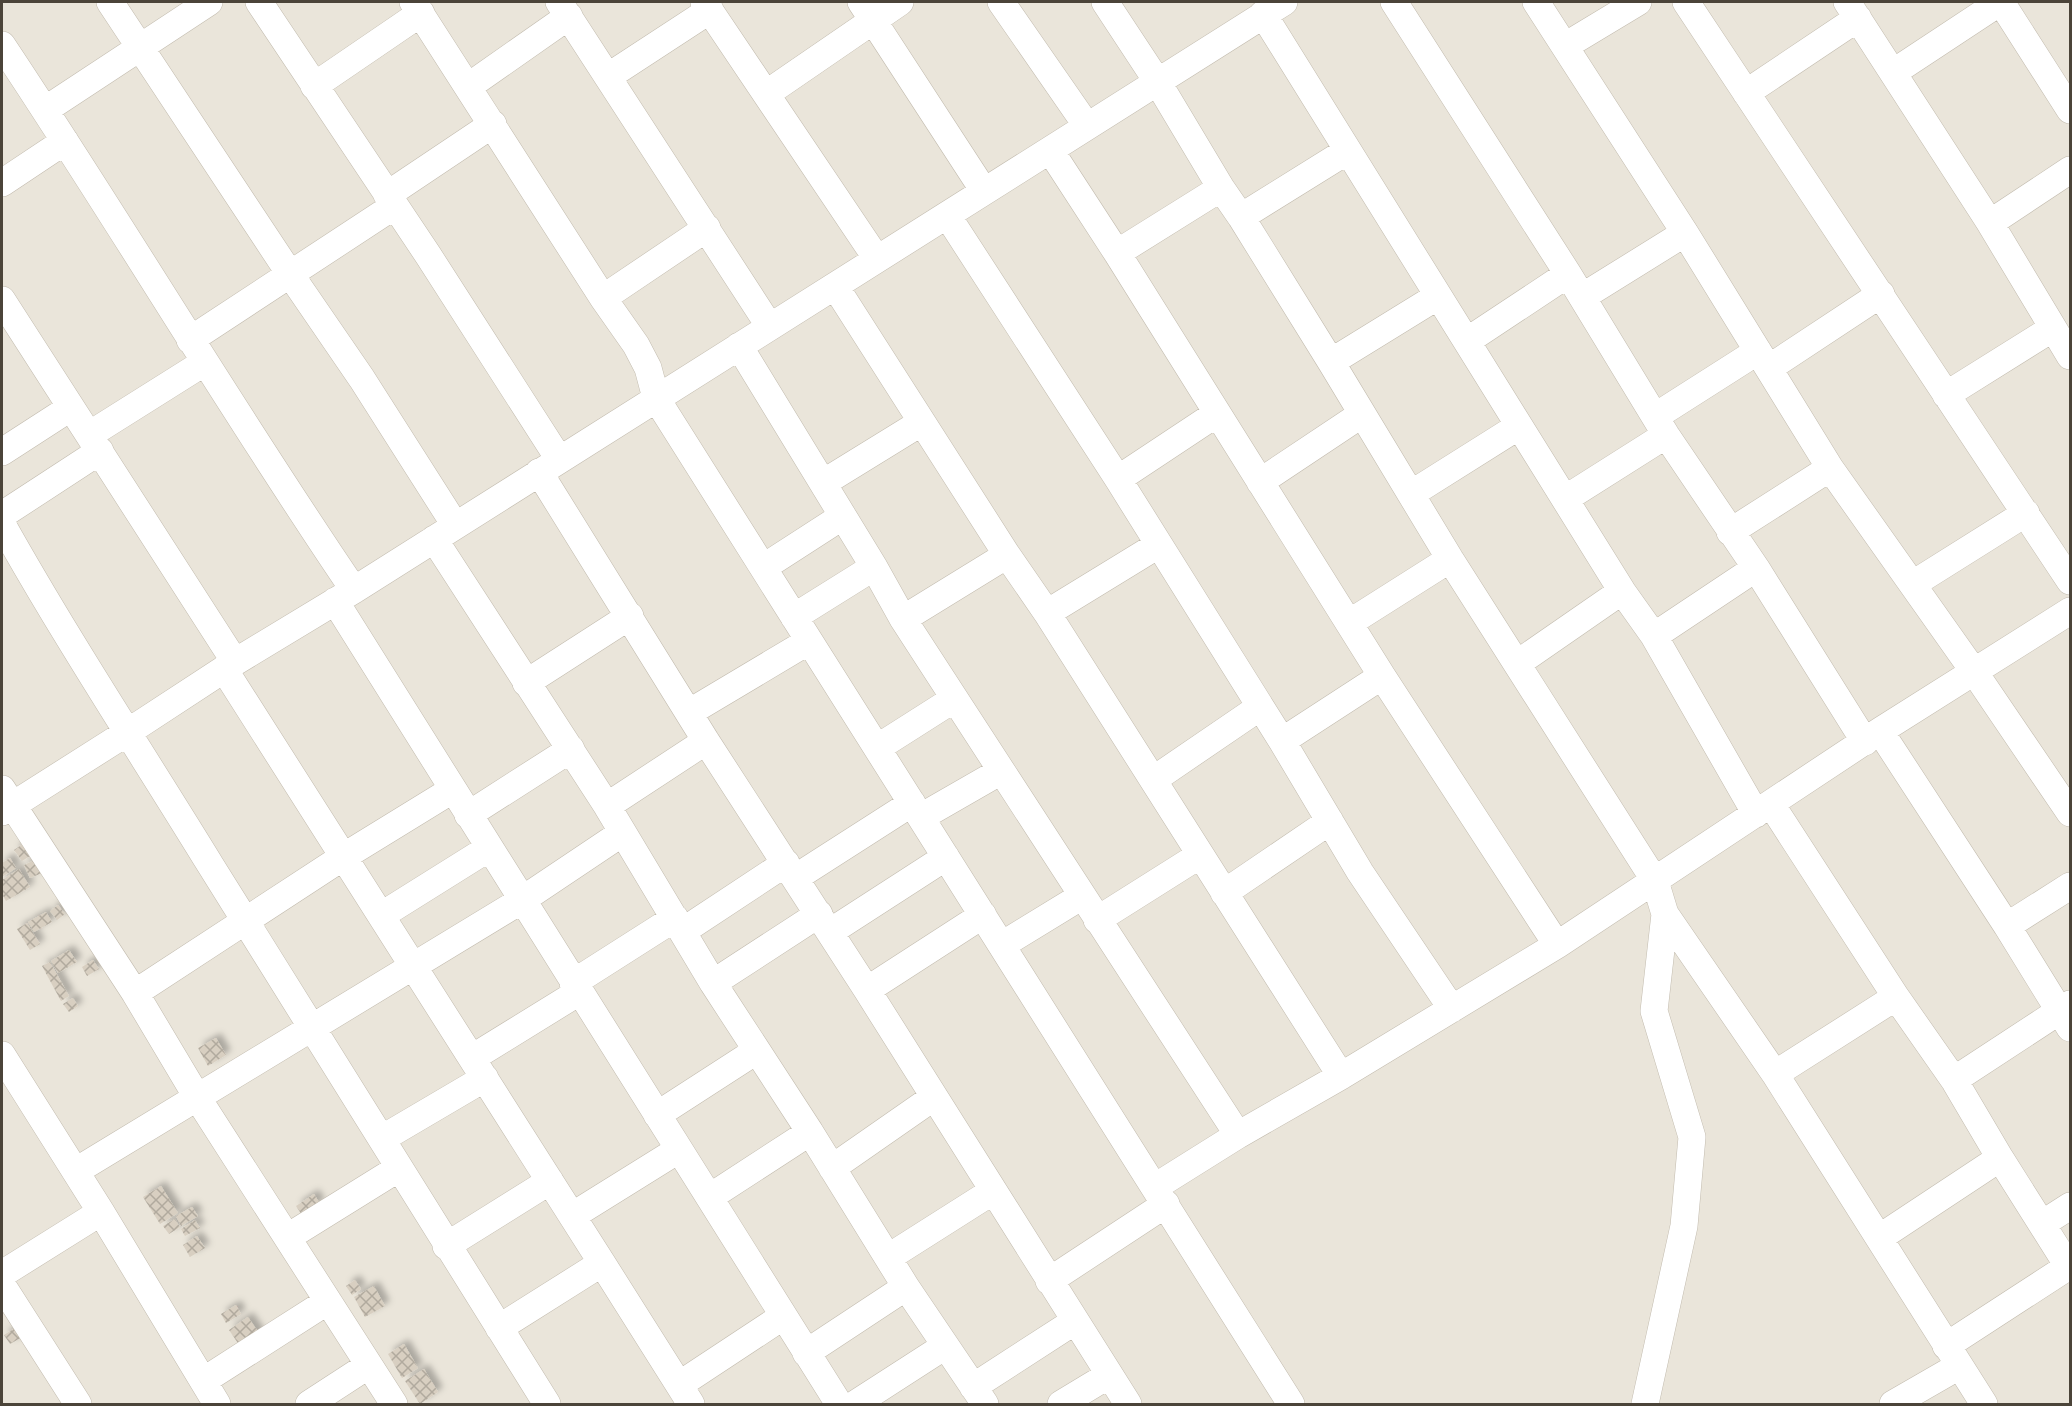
<svg xmlns="http://www.w3.org/2000/svg" width="2072" height="1406" font-family="'Fira Sans',sans-serif">
	<defs>
		<pattern id="building-cross-hatch" width="8" height="8" patternUnits="userSpaceOnUse" patternTransform="scale(1.5)"><rect width="8" height="8" fill="#d8cfc1"/><path d="M0 0l8 8M0 8l8-8" fill="none" stroke="#b1aa9e"/></pattern>
		<filter id="shadow"><feDropShadow dx="5" dy="-5" stdDeviation="3" flood-color="#0004"/></filter>
	</defs>
	<rect width="100%" height="100%" fill="#f6f3ec"/>
	<path fill="#eae5da" d="M2,2H2070V1404H2Z"/>
	<path fill="url(#building-cross-hatch)" filter="url(#shadow)" d="M24,843L33,854L22,861L14,850Z
		M10,858L16,868L2,877V863Z
		M35,860L42,873L30,878L24,865Z
		M19,869L30,887L6,901L2,894V880Z
		M58,905L65,914L57,920L50,911Z
		M46,912L52,922L34,932L28,922Z
		M27,923L40,944L30,950L17,929Z
		M69,950L77,962L58,973L51,961Z
		M93,960L99,969L87,976L82,967Z
		M50,962L69,996L61,1001L42,966Z
		M73,998L78,1006L69,1012L63,1004Z
		M216,1038L226,1055L208,1066L198,1048Z
		M161,1186L178,1213L160,1224L143,1197Z
		M314,1194L320,1204L302,1215L296,1206Z
		M192,1207L198,1216L181,1226L176,1216Z
		M175,1219L180,1227L169,1234L163,1226Z
		M195,1220L200,1228L185,1236L181,1229Z
		M197,1236L205,1248L190,1257L183,1245Z
		M355,1280L361,1289L352,1295L346,1286Z
		M374,1286L385,1306L365,1317L354,1297Z
		M236,1305L241,1314L226,1323L221,1314Z
		M248,1317L261,1336L242,1349L229,1330Z
		M18,1326L24,1336L10,1344L4,1335Z
		M404,1344L418,1368L402,1378L388,1354Z
		M424,1369L438,1392L420,1404L405,1381Z"/>
	<g fill="none" stroke-linecap="round" stroke-linejoin="round">
		<defs>
			<path id="minor" d="M110,2L290,274L362,379L455,525
				M259,2L428,255L559,459
				M413,2L603,298L636,345L648,368L656,398L1291,1404
				M559,2L770,327
				M704,2L877,259
				M861,2L984,191
				M1001,2L1087,126
				M1105,2L1157,81L1221,188L1241,217L1331,362L1450,559L1655,881L1665,914L1775,1074L1984,1404
				M1394,2L1568,274L1666,435L1756,568L1865,742
				M1536,2L1685,233L1830,468L1975,673L2070,813
				M1686,2L2070,581
				M1847,2L1990,223L2070,356
				M2001,2L2070,110
				M1263,14L1622,591L1654,636L1756,814
				M2,45C122,225 232,411 354,590
				M1565,46L1638,2
				M1894,72L2000,2
				M609,76L710,10
				M314,86L421,13
				M469,86L569,16
				M1746,93L1858,18
				M766,94L900,2
				M45,110L209,2
				M1050,150L1117,253L1382,676L1557,945
				M2,183L65,141
				M387,195L493,124
				M947,215L1118,479L1282,741L1360,872L1452,1009
				M1241,217L1347,151
				M1990,223L2070,170
				M1117,253L1221,188
				M835,286L1007,555L1047,613L1341,1076
				M1582,297L1685,233
				M603,298L707,228
				M2,300L235,662
				M190,340L394,206
				M1467,341L1568,274
				M739,346L874,567L903,619L1238,1135
				M1331,362L1438,296
				M1769,368L1881,294
				M1946,395L2053,328
				M1656,416L1758,351
				M89,435L205,362
				M2,452L70,408
				M539,472L706,741L867,990L1128,1404
				M1118,479L1216,414
				M1260,482L1362,414
				M823,483L922,422
				M1411,494L1519,426
				M1565,499L1666,435
				M2,515L100,451
				M2,524C67,640 141,752 211,866C323,1045 434,1225 547,1404
				M1730,532L1830,468
				M434,539L607,806L713,983L810,1132L906,1287L985,1404
				M764,567L843,516
				M1913,584L2026,513
				M335,601L839,1404
				M1047,613L1158,545
				M794,617L874,567
				M903,619L1007,555
				M1349,623L1450,559
				M1654,636L1756,568
				M1518,663L1622,591
				M224,669L602,1263L691,1404
				M526,683L630,616
				M690,712L809,641
				M1880,731L2007,926L2070,1028
				M1282,741L1382,676
				M877,748L954,699
				M1153,780L1260,707
				M2,789L135,993L197,1097L394,1404
				M1771,804L1896,997L1954,1080L2000,1158L2070,1269
				M607,806L706,741
				M2,812L128,732L235,662L354,590L1284,2
				M468,815L571,749
				M921,817L1001,771
				M795,878L912,803
				M1224,893L1330,821
				M382,915L489,848
				M1097,920L1200,855
				M2007,926L2070,886
				M683,931L786,863
				M830,932L946,857
				M1002,945L1082,896
				M573,983L675,918
				M713,983L819,914
				M867,990L983,915
				M135,993L343,857L452,790
				M2,1055L101,1212L217,1404
				M472,1058L579,992
				M1775,1074L1896,997
				M1954,1080L2070,1004
				M657,1115L756,1051
				M383,1138L485,1078
				M832,1168L934,1097
				M76,1171L522,900L622,833
				M1155,1187L1238,1135L1341,1076L1557,945L1880,731L2070,611
				M710,1197L810,1132
				M572,1216L678,1150
				M2042,1224L2070,1206
				M288,1237L399,1168
				M1879,1238L2000,1158
				M446,1246L550,1181
				M889,1257L993,1191
				M2,1274L101,1212
				M1049,1281L1166,1204
				M2,1285L78,1404
				M499,1328L602,1263
				M1946,1346L2069,1266
				M806,1353L906,1287
				M203,1381L328,1301
				M679,1385L782,1317
				M973,1387L1075,1321
				M309,1404L369,1365
				M855,1404L945,1346
				M1061,1404L1109,1375
				M1645,1404L1684,1226L1692,1137L1654,1011L1665,914
				M1893,1404L1959,1366"/>
		</defs>
		<use href="#minor" stroke="#c2bbae" stroke-width="28"/>
		<use href="#minor" stroke="#fff" stroke-width="27"/>
	</g>
	<rect width="2072" height="1406" fill="none" stroke="#4b4439" stroke-width="6"/>
</svg>
